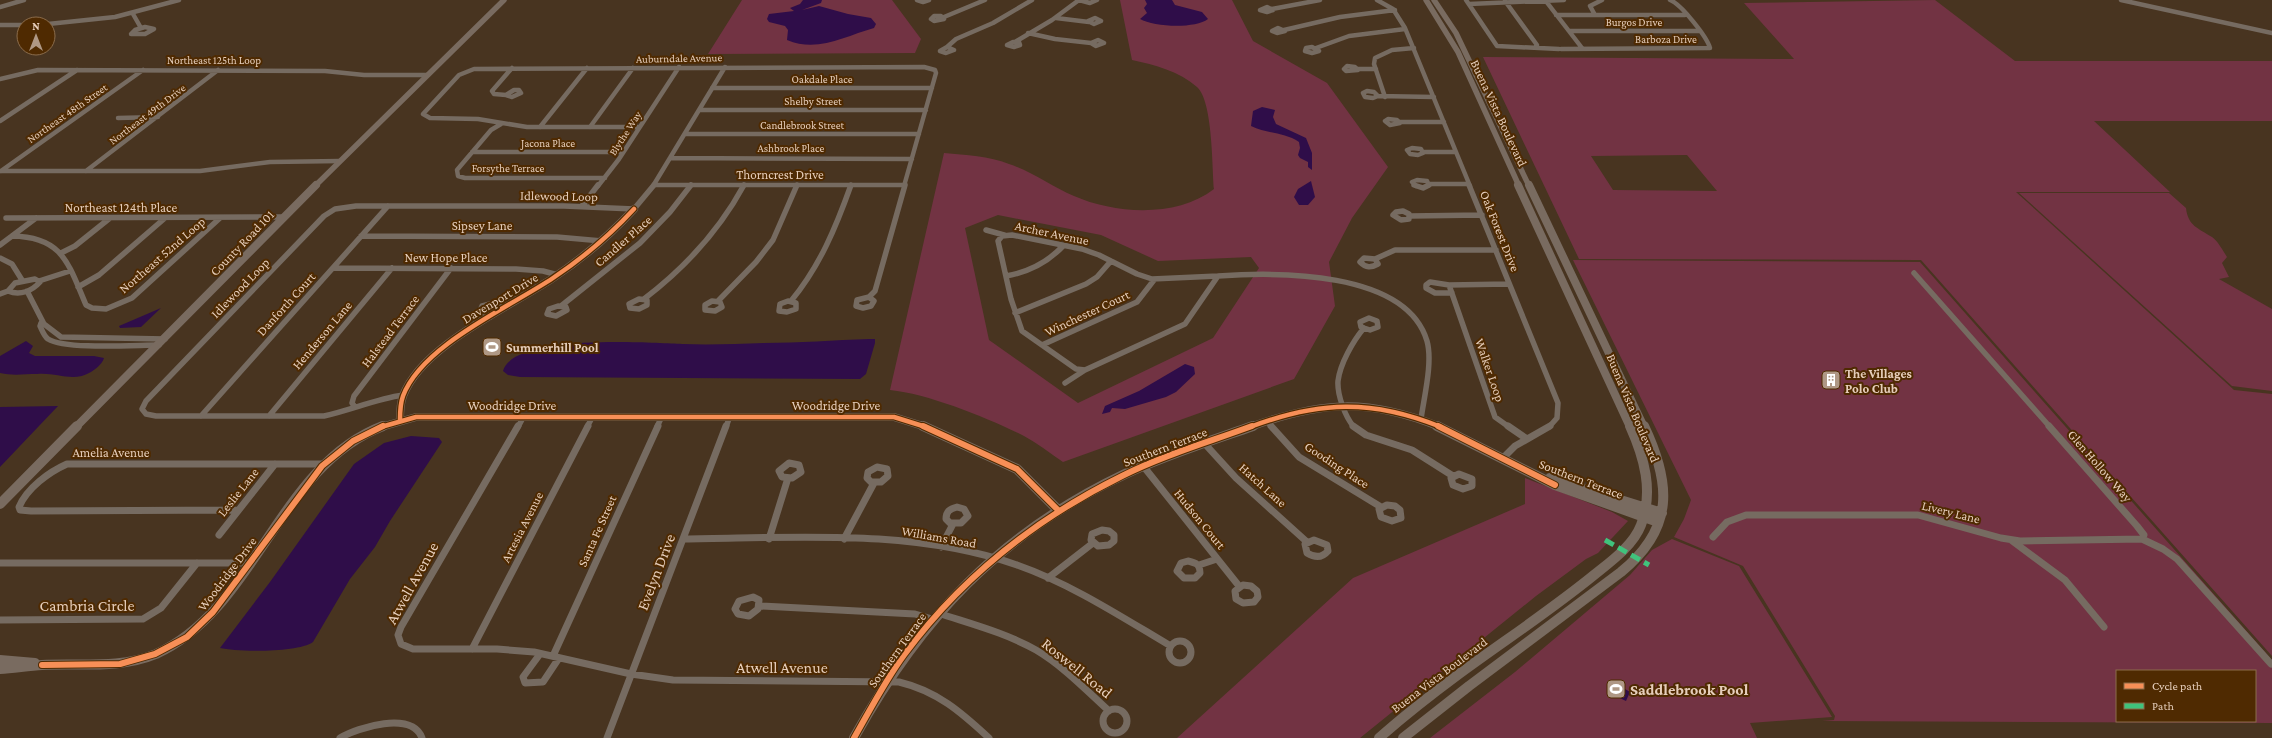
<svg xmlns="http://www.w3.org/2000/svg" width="2272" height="738" font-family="'Crimson Pro',serif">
	<rect width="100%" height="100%" fill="#483420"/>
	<path fill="#723343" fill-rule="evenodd" d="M742,0H892L921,39L915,53L708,54Z
		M1120,0H1232L1253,41L1327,83L1388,167L1352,218L1329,262L1335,306L1294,379L1063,462C1050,453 1037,443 1024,436C988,418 929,394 890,390L944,153C966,155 989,156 1009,164C1033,172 1052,187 1074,196C1115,214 1177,218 1214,189C1212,167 1213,101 1197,87C1179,71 1155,65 1132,60ZM998,215L1101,235L1158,261L1251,257L1259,268L1213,338L1078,403L989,340L965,228Z
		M1935,0L2015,61H2272V121H2094L2170,192H2016L2234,390L2272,394V656L1921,260L1579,259L1483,57L1794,59L1744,3ZM1687,155L1717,191L1613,190L1591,156Z
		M2019,193H2169L2186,208C2188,226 2198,228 2212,237C2218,241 2223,251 2227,257L2222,263L2229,277L2219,279L2272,309V391L2232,386Z
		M1573,260L1920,262L2272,660V723L1822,721L1834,720L1835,716L1743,566L1674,537L1684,519L1691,500ZM2117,671H2255V721H2117Z
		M1525,478L1612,512L1628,521L1598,553L1586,559L1536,596L1360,738H1177L1353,578L1525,504Z
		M1672,539L1739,566L1832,717L1750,723L1757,738H1430L1515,672L1630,575L1652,550Z"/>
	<path fill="#2f0d49" d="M803,0H822L821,3L802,10L819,6L848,14L871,18L876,24L874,28C845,36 818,53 787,40L788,30L785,26L769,22L767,19L769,14L794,11L790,8L800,4Z
		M1145,0H1172L1175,5L1202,12L1208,19C1195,29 1154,27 1140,19L1147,13L1144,8L1147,4Z
		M1262,107L1275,110L1273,117L1276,124L1306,138L1312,153V170L1308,167V162L1300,158L1298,155L1300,148L1299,142C1284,132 1267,134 1251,126L1253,111Z
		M1311,181L1315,197L1308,205H1299L1294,197L1298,189Z
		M161,308L141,327L120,328L119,326Z
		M870,339H875V343L866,374L860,379L520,377L508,375L503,371C514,333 650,343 682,344C709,345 737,344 764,343C799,343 834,340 870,339Z
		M26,341L33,346L29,353L35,356H94L104,358C102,364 97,368 91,372C73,383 57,372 37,374C24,374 13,376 0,373V356Z
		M1185,364L1194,367L1195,374L1176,392L1166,397L1125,409L1112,408L1110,412L1102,414L1105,406L1139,391Z
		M58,406L0,467V407Z
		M411,436L439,438L442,442L390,521L375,547L350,579L313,642C298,653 237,652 220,648L270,582L354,464L384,443Z
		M1612,681L1630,692L1626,701L1607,692Z"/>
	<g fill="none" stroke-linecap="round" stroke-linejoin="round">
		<path stroke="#766b61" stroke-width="4.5" d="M917,0L923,2L929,0
			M1079,0L1090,3L1097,0
			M1377,0L1393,9L1405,28L1470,186
			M1466,0L1497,46L1559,49
			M1545,0L1582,48
			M2121,0L2272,33
			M1505,1L1537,45L1535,48
			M1469,4L1564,0
			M0,7L24,0
			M1267,7L1273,10L1267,12L1260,10Z
			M1272,9L1320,0
			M133,14L141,28
			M1556,15H1685
			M1595,15L1590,6L1602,0
			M934,16H941L944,19L934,21L931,19Z
			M944,17L985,0
			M1056,18L1089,22
			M1095,18L1101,21L1094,24L1088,21Z
			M48,24L115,17L179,0
			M0,25H24
			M145,27L154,29L145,34H131L135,30Z
			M1278,28L1285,31L1277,33L1272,31Z
			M1284,30L1340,17L1395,10
			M1569,31H1699
			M1028,33L1055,39L1091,43
			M1098,40L1104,43L1096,46L1091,43Z
			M1013,42H1019L1020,45L1014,47L1007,45Z
			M1015,42L1052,20L1079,0
			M947,47L956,39L993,23L1032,0
			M947,47L954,50L946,53L940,51Z
			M1312,47L1319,51L1312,53L1305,51L1306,48Z
			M1316,48L1349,36L1405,29
			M1561,49L1710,48C1707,37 1681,4 1670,0
			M1347,66L1355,67L1358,70L1346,71L1344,69Z
			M1358,69H1376
			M0,79L38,70L325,71L364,75H428
			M712,88H932
			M514,90H519L521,93L512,97L506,95Z
			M1367,91L1374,92L1378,96L1373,98L1365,97L1363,93Z
			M506,95L494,94L492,91L512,68
			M1378,96L1434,97
			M1385,97L1374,64L1375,58L1392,50L1414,48
			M699,110H926
			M118,118L158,117
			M1388,119L1397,120L1400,123L1390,125L1385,121Z
			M0,121L77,70
			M1400,122H1444
			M501,124L491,130L457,170L458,176L465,178H605
			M540,127L587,68
			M590,127L633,68
			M639,127H527L478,119L430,118L423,114L459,75L474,69L924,67L935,70L936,73L904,186
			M685,134H919
			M1412,148L1421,149L1423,153L1418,155L1410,154L1407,150Z
			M472,152H623
			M1423,152H1456
			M670,158L912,159
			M0,171H200L270,162L340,161
			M1,171L143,70
			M86,171L218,70
			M1429,184H1469
			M654,185H905
			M598,186L619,159L679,67
			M653,186L725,67
			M690,186L691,185
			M1416,186L1412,182L1417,180L1427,181L1429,185L1427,186"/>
		<path stroke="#766b61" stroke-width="5.5" d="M1414,185L1423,188L1429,185
			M1469,185L1558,403L1557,418L1549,427
			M582,206L598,185
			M1403,211L1409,214V219L1401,220L1393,215L1396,212Z
			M1410,216L1482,215
			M6,218L284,217
			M986,230L1004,235
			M1012,235L1082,249L1099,255L1137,274L1152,279L1218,276L1185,324L1085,370L1076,369L1022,331L1011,299L998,241L1002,236Z
			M12,236C63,237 68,263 86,305L92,308L106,309L132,298L220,218
			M361,236L557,237L602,241
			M0,245L36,218
			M61,253L75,246L110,218
			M0,258L12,264L22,280
			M1364,258L1375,259L1378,264C1371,268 1366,268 1360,262Z
			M1375,259L1395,250H1496
			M333,268L516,269L543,271L558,275
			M1914,273L2050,427
			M1006,276C1029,272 1047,263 1063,246
			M1218,276C1276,272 1406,270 1427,341C1433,362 1424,397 1421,419
			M35,279L40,282C32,291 20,296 8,291L15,283Z
			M39,281L70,271
			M1509,284L1449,285L1495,417L1509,427
			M1449,285L1430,282L1426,285V288L1435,293H1452
			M78,287L99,275L165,218
			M27,291L44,324L61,337L165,339
			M0,294L8,291
			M869,297L875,291L905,185
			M869,297L874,301L871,306L863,308L856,306L857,300Z
			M639,299L647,300V305L639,309L630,308L629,304Z
			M644,299C686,267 719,231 744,185
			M712,301L720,302L722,307L715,311L705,310V305Z
			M718,301L756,262L773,240L797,185
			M788,301L796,303V309L787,312L779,311L780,304Z
			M791,301C820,266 836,227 851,185
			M558,306L566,307L567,310L556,316L547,314L549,309Z
			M561,306L640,243L670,212L691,185
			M1015,313L1086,284L1097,277L1111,261
			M490,317L480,311L482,306L494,303L506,307
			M1369,318L1377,321L1378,327L1370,330L1361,327L1360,322Z
			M41,323L40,326C42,330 44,336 48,339C66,350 135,345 159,345
			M1042,345L1137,302L1154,280
			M1065,383L1085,370
			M403,395C376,399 351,410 324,416H156L146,414L142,409L146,401L324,216L335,209L356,206H564L634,209L654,185
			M355,407L352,403L354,396L451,268
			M201,416L388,206
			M269,416L392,268
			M1267,421L1272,427
			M518,427L524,416
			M587,427L593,416
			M657,427L662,416
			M726,427L730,416
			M1354,427C1345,417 1337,394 1338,381C1340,364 1353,341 1364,328"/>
		<path stroke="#766b61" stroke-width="7" d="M518,426L401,627L398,635L401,644L413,649H497L534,652L631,674L673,680L899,682C937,691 961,712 989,738
			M1271,426L1299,457L1381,507
			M1353,426L1366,435L1412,450L1453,476
			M1508,426L1527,439
			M2049,426L2137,526L2144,535L2142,539
			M1205,444L1236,478L1307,542
			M1502,459L1515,446L1550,426
			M789,463L799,465L801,472L792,478L782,477L779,471Z
			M877,467L887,469L888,476L881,482H871L867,478L868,472Z
			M1144,467L1239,586
			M1459,474L1472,479V486L1463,489L1453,485L1451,478Z
			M1387,505L1395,506L1400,510L1401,518L1392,521L1381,517L1379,509Z
			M957,507L964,509L968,516L961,523H950L946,519C946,511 950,509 957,507Z
			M238,510L31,511L20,510L19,507C27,488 49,472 67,464H324
			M1102,530L1109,531L1114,535V541L1109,545L1098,546L1091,540L1092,534Z
			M219,535L275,464
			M1713,537L1727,522L1746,515H1918L2001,538L2020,541L2142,539L2163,549L2177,559L2271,664
			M684,539C794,538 911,528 1017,565C1071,584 1120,616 1169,645
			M769,539L788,478
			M844,539L874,483
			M1314,540L1327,545L1328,551C1322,558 1315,558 1307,553L1305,544Z
			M2011,540L2065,580L2104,627
			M941,547L953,524
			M1188,561C1196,563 1200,564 1200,573L1195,578H1184L1177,571L1181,563Z
			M0,563H250
			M1199,565L1217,559
			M1048,578L1093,543
			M1243,585L1251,586L1257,591L1258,597L1254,602L1243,603L1236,599L1235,591Z
			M753,597L759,600L758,609L749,616L738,614L735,609L739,601Z
			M760,606L915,614L932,619
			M938,613C971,624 1006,633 1036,650C1063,666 1086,690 1109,711
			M0,620L143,619L161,608L197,563
			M1169 652a11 11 0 1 1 22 0a11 11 0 1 1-22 0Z
			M472,649L588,426
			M540,654L523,677L525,683L543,682L559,658
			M553,656L658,426
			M1103 721a12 12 0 1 1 24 0a12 12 0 1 1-24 0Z
			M340,738C358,727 412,711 422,738
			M607,738L726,426"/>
		<path stroke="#796b60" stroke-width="5.5" d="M1426,0L1458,52L1519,186
			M1434,0L1456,33L1529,186
			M315,186L504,0"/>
		<path stroke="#796b60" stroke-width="8" d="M1518,185L1630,427
			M1529,185L1644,427
			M400,420C400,412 400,404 403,396C422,345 510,307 553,278C583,258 610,235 634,209
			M76,427L316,185
			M381,427L416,417H894L926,427
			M1250,427C1322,401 1368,398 1440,427"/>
		<path stroke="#796b60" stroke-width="10" d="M923,426L1017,469L1058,510
			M1437,426L1555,485L1658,522
			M1550,478L1662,513
			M0,504L77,426
			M0,660L35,663
			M0,669C14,668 28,666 42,665C80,663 120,669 156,654C256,609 279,465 383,426
			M854,738C920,619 1000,533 1125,474C1166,455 1210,441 1253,426
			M1379,738C1405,715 1432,694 1459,674C1504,641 1551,610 1594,575C1610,562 1633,546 1641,525C1654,491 1644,457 1630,426
			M1403,738L1469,686L1621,572C1675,528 1671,483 1644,426"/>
		<path stroke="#40c37c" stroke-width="5" stroke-dasharray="10 5" stroke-linecap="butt" d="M1605,540L1649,565"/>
		<defs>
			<path id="cycleway-far1" d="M400,420C400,412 400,404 403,396C422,345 510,307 553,278C583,258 610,235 634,209
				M381,427L416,417H894L926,427
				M1250,427C1319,401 1372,399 1441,427"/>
			<path id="cycleway" d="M923,426L1017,469L1058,510
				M1438,426L1555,485
				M42,665L120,664L155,654L187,637L213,612L322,466L353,441L383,426
				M854,738C870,710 885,681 904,655C961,578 1037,518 1122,476C1164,455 1209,442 1252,426"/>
		</defs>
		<use href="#cycleway-far1" stroke="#4f2a01" stroke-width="7"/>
		<use href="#cycleway" stroke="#4f2a01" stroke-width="8"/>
		<use href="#cycleway-far1" stroke="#f78f57" stroke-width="4.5"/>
		<use href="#cycleway" stroke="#f78f57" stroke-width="6"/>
	</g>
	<defs>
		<symbol id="stadium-square" viewBox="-11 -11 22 22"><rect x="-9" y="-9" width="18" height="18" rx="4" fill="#af9885" stroke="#4f2a01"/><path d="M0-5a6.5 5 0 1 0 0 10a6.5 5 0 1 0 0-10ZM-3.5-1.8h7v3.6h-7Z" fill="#fff"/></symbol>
		<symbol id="building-square" viewBox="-11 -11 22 22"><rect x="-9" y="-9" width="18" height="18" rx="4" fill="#af9885" stroke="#4f2a01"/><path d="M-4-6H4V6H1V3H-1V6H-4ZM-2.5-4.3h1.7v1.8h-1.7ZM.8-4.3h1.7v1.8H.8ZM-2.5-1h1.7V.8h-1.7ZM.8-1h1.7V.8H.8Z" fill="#fff"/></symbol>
	</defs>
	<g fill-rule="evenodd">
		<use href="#stadium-square" x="481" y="336" width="22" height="22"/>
		<use href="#building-square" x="1820" y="369" width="22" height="22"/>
		<use href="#stadium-square" x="1605" y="678" width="22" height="22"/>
	</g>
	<g text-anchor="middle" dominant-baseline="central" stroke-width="4" stroke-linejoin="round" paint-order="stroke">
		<g font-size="11" fill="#e6cebb" stroke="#4f2a01">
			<text x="1634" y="22">Burgos Drive</text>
			<text x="1666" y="39">Barboza Drive</text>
			<text transform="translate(679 58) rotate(-1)">Auburndale Avenue</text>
			<text x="214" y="60">Northeast 125th Loop</text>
			<text x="822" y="79">Oakdale Place</text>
			<text x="813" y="101">Shelby Street</text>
			<text transform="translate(67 113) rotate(-35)">Northeast 48th Street</text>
			<text transform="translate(147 114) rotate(-37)">Northeast 49th Drive</text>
			<text x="802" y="125">Candlebrook Street</text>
			<text transform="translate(625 133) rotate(-57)">Blythe Way</text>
			<text x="548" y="143">Jacona Place</text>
			<text x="791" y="148">Ashbrook Place</text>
			<text x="508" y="168">Forsythe Terrace</text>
		</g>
		<g font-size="13" fill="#e6cebb" stroke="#4f2a01">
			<text transform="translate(1499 113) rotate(65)">Buena Vista Boulevard</text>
			<text x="780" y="174">Thorncrest Drive</text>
			<text transform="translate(559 196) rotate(1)">Idlewood Loop</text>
			<text x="121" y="207">Northeast 124th Place</text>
			<text x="482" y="225">Sipsey Lane</text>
			<text transform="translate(1500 231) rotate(68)">Oak Forest Drive</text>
			<text transform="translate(1052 233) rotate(12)">Archer Avenue</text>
			<text transform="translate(623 241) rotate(-41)">Candler Place</text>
			<text transform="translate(242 243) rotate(-46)">County Road 101</text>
			<text transform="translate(162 255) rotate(-41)">Northeast 52nd Loop</text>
			<text x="446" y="257">New Hope Place</text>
			<text transform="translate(240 288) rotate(-46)">Idlewood Loop</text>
			<text transform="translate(500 298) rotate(-31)">Davenport Drive</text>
			<text transform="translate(286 304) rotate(-48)">Danforth Court</text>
			<text transform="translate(1087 313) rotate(-25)">Winchester Court</text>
			<text transform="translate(390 331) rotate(-53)">Halstead Terrace</text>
			<text transform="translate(322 335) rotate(-50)">Henderson Lane</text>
			<text transform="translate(1490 370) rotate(71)">Walker Loop</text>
			<text x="512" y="405">Woodridge Drive</text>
			<text x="836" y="405">Woodridge Drive</text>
			<text transform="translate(1633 408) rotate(67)">Buena Vista Boulevard</text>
			<text transform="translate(1165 447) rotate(-21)">Southern Terrace</text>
			<text x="111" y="452">Amelia Avenue</text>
			<text transform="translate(1337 465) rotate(33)">Gooding Place</text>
			<text transform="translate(2100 466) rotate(49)">Glen Hollow Way</text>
			<text transform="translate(1581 479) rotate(21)">Southern Terrace</text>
			<text transform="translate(1263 485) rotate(42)">Hatch Lane</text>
			<text transform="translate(238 492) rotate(-52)">Leslie Lane</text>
			<text transform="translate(1951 512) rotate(14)">Livery Lane</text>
			<text transform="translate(1200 519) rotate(51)">Hudson Court</text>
			<text transform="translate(522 527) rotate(-63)">Artesia Avenue</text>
			<text transform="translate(597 531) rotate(-66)">Santa Fe Street</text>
			<text transform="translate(939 537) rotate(10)">Williams Road</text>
			<text transform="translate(227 574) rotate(-53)">Woodridge Drive</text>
			<text transform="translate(897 650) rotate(-54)">Southern Terrace</text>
			<text transform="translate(1439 675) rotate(-37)">Buena Vista Boulevard</text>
		</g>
		<g font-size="13" font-weight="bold" fill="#e6cebb" stroke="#4f2a01" text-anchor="start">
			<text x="506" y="347">Summerhill Pool</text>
			<text x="1845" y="373">The Villages<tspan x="1845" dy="15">Polo Club</tspan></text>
		</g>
		<g font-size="16" fill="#e6cebb" stroke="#4f2a01">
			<text transform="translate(656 572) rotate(-69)">Evelyn Drive</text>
			<text transform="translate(412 583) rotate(-61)">Atwell Avenue</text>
			<text x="87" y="605">Cambria Circle</text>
			<text x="782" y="667">Atwell Avenue</text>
			<text transform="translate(1077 668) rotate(39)">Roswell Road</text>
		</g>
		<g font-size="16" font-weight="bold" fill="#e6cebb" stroke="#4f2a01" text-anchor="start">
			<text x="1630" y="689">Saddlebrook Pool</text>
		</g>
	</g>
	<rect x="2116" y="670" width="140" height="52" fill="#4f2a01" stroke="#8b6c4b"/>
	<rect x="2124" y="683" width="20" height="6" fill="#f78f57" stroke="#8b6c4b"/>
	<text x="2152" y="690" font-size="12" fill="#e6cebb">Cycle path</text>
	<rect x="2124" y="703" width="20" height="6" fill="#40c37c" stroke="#8b6c4b"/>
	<text x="2152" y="710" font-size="12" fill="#e6cebb">Path</text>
	<g transform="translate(36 36)"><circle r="19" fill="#4f2a01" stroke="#8b6c4b"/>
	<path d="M0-3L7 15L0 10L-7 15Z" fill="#af9885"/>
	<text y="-6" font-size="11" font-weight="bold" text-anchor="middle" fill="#e6cebb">N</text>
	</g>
</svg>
